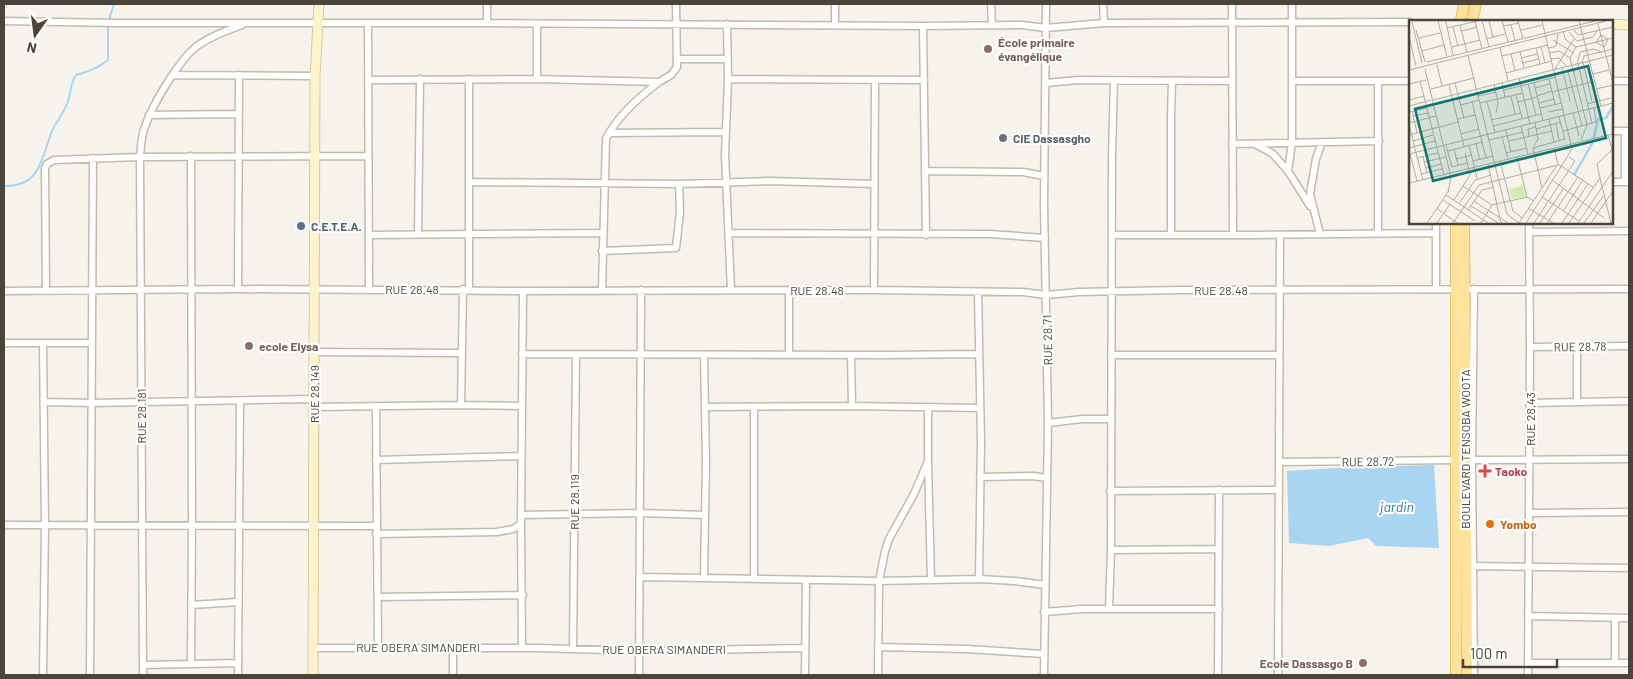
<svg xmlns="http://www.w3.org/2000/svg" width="1633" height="679" font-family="Barlow,sans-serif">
	<rect width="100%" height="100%" fill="#f6f3ec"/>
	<path fill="#a9d4f2" d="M1434,465L1439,548L1376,546L1368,538L1329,546L1289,543L1287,471L1352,467Z"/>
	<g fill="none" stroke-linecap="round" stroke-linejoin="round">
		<path stroke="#a9d4f2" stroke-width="2" d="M109,20L114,4
			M4,186C41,187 41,159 52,131C56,122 63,114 67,104C71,94 70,84 76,75C88,72 98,68 108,60V25"/>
		<defs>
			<path id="street" d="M487,4V23
				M835,4V25
				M991,4L992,25
				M1103,4L1104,23
				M1232,4L1233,235
				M4,21L116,23H487L923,26L1022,25L1046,28L1104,23L1410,22
				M368,23L369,289
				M727,24L728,79L725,155L731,290
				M923,26L926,235
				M678,59H727
				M173,75L315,76
				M469,79V289
				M537,79V24
				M728,79L924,80
				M369,80L537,79L659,82L671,75L677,67L676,4
				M1292,81H1410
				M1612,81H1629
				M1046,83L1078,80L1232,81
				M149,115L237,114
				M1612,131H1629
				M1625,131V182
				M609,133L726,132
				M1232,144L1379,141
				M1255,144L1273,154L1288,171L1310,206
				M191,156L192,525L191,664
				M925,171L1023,172L1044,176
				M1288,171L1292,143V4
				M469,182L679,184L770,181L874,184
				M1612,182H1628
				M1529,232L1629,231
				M729,233L989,234L1045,238
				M1378,233V81
				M418,234L420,79
				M1171,234V118L1172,81
				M1320,234L1310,194L1316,159L1322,142
				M370,235L602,233
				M1112,235H1256L1436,233
				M602,251L676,248L680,212L679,184
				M238,289L239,75
				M602,289L606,139C617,116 639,97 659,82
				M1436,289V222
				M1474,289L1472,460L1474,675
				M789,290V354
				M874,290L875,80
				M4,291L238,289L523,291L874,290L1023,292L1046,295L1079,292L1181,290L1629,289
				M46,291L45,168L47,164L54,160L140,157L368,156
				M978,292L981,441L979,579
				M4,343H91
				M43,344L45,526L43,675
				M1530,347L1629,346
				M1577,347V402
				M315,352L462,353
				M522,354L888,355L979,354
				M704,355L706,462L704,577
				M851,355L852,406
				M1111,355H1279
				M45,402L92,403L314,399
				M1530,403L1629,401
				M461,405L463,289
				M314,407L461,405L521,406
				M376,407L378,647
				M705,407L852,406L980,408
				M754,407V579
				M928,407V461L931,580
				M1048,423L1082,419H1111
				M376,460L522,456
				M1468,460L1629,459
				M1279,462L1456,460
				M980,477L1033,476L1047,478
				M1110,491L1279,490
				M1530,513L1629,512
				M521,515L640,513L705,515
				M4,525L377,526
				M376,534L497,532L513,529L521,524
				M1111,550L1219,549
				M1469,566L1629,568
				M641,577L879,581L979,579L1015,581L1045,585
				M378,597L523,595
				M191,605L238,602
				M1109,609L1111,550L1112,155L1114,81
				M1044,612L1082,609H1219
				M1528,616L1629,618
				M1615,618V663
				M878,647L966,649L1044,654
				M313,648H538L640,651L805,648
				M522,648L521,524L523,291
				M573,649L576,355
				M1528,663H1629
				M143,665L238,663
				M90,675L93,158
				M143,675L140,157C141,147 141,136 145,127C152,105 181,56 200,44C213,35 228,30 242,25
				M238,675L240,401
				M453,675V648
				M639,675L641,290
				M805,675L806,580
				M878,675L879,581L885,551L889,539L914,494L928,461
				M1044,675L1048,423L1044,204L1046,4
				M1218,675L1219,490
				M1278,675L1280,235
				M1528,675L1530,347L1529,222"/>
			<path id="secondary" d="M1612,24L1629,25
				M313,675L315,76L319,4"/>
			<path id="primary" d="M1461,21L1464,4
				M1472,21L1476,4
				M1456,222V675
				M1464,222L1467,675"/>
		</defs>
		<use href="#street" stroke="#c2bbae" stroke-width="9"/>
		<use href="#secondary" stroke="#d6c79b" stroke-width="11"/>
		<use href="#primary" stroke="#e6c16a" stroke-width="12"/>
		<use href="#street" stroke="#fff" stroke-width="6"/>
		<use href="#secondary" stroke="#fff3cd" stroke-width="9"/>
		<use href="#primary" stroke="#ffe39c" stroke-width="10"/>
	</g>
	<g fill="#8d6e63" stroke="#fff" stroke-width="2">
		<circle cx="988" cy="49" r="5"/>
		<circle cx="249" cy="346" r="5"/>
		<circle cx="1363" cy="663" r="5"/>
	</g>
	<circle fill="#6b7280" stroke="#fff" stroke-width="2" cx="1003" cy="138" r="5"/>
	<circle fill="#5c6f8a" stroke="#fff" stroke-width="2" cx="301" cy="226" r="5"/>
	<path fill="#e0444e" stroke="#fff" stroke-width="2" d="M1482.5 463.5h5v5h5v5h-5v5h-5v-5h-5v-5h5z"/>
	<circle fill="#e8710a" stroke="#fff" stroke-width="2" cx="1490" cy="524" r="5"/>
	<g text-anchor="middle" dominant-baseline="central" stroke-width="4.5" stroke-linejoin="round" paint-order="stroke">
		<g font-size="12" font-weight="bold" fill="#785e54" stroke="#fff" text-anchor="start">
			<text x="998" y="42">École primaire<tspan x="998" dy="14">évangélique</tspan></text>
			<text x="259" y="346">ecole Elysa</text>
			<text x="1353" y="663" text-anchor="end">Ecole Dassasgo B</text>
		</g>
		<g font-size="12" font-weight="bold" fill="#5b616d" stroke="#fff" text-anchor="start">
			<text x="1013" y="138">CIE Dassasgho</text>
		</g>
		<g font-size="12" font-weight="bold" fill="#4e5e75" stroke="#fff" text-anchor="start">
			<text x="311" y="226">C.E.T.E.A.</text>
		</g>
		<g font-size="12" fill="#4b4439" stroke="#fff">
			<text x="412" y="289">RUE 28.48</text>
			<text x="817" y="290">RUE 28.48</text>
			<text x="1221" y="290">RUE 28.48</text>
			<text transform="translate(1047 340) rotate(-91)">RUE 28.71</text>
			<text transform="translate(1580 346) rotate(-1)">RUE 28.78</text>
			<text transform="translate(314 394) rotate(-90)">RUE 28.149</text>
			<text transform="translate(141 416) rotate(-90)">RUE 28.181</text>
			<text transform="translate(1530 419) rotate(-90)">RUE 28.43</text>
			<text transform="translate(1465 449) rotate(-90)">BOULEVARD TENSOBA WOOTA</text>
			<text transform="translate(1368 461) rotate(-1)">RUE 28.72</text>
			<text transform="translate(574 502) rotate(-90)">RUE 28.119</text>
			<text x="418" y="647">RUE OBERA SIMANDERI</text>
			<text x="664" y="649">RUE OBERA SIMANDERI</text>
		</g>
		<g font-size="12" font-weight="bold" fill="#be3a42" stroke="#fff" text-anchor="start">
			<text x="1495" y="471">Taoko</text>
		</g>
		<g font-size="12" font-weight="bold" fill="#c56008" stroke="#fff" text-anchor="start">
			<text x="1500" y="524">Yombo</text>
		</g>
		<g font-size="14" font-style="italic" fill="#2e7ab2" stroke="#fff">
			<text x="1397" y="506">jardin</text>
		</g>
	</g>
	<g transform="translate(1409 20)">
		<rect width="204" height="204" fill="#f6f3ec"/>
		<path d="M114,166L117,176L103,179L100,169Z" fill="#d2eab5"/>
		<path fill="none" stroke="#a9d4f2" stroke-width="2.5" d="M165,155L184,122L189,99L197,98L204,86"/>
		<path fill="none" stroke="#b2ada4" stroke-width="1" d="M29,1L38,37M66,1L73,29M73,1L80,27M80,1L84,17M93,1L99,22M109,1L114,19M170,1L192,86M3,2L13,43M37,2L44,35M189,4L204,63M51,5L58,32M102,5L106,20M94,6L110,3M44,7L49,26M38,8L69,1M7,10L16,42M112,10L134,5M165,10L169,15L204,7M53,11L68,7M154,12L157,20L167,27M160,12L168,21L184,17L188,11M192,15L199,19L195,27L187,22ZM0,17L7,46M10,18L31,13M77,19L96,14M144,20L165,33M43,27L71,20M132,27L136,43M167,27L161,38L178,105L172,120M167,27L204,18M91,28L99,61M127,28L131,44M140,28L147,26L149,14M13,31L35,25M111,32L115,48M141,33L150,31L161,38M102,34L106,51M59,35L98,194L110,203M93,36L139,25M112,38L128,34M142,39L150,38L157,46M18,42L186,1M174,42L183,82M113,43L129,39M169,43L183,103M173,43L175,36L204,29M168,44L171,32L185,29L193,32M28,45L33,66M153,47L161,81M16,49L42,157L39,172L18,203M146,49L165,19M0,50L197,1M159,52L173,106M97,53L143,41M184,54L200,50M110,58L121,104M140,59L146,84M11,61L35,155M93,62L96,77M46,63L55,98M125,63L134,101M0,64L17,60M85,64L89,83L87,93M119,64L127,95M40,65L55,126M126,68L141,64M22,69L65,58M187,69L204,65M95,70L147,57M143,72L186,61M107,75L113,98M69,76L87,72M102,76L106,94M128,76L143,71M0,80L15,76M24,80L204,35M63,82L77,138M78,82L86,112M109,82L128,77M71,83L114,73M130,83L145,79M178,84L202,78M52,85L70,80M0,86L22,80M131,88L153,83M3,91L8,113M0,92L18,88M139,92L154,89M164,93L170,116M4,96L19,93M150,97L156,120M49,99L66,95M140,99L145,122M82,100L112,93M0,103L27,96M147,104L150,120M0,105L14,160M84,106L132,94M112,106L119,134M31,107L49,102M127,109L152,102M97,110L102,132M154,111L187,102L185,88M52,114L70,109M0,115L30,107M199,115L204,133M120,116L119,109L127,107M93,117L99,139M80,120L114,112M4,121L24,115M100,121L143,111M67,124L71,140M37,125L43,147L58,143M60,125L68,158M125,126L129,119L126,103M0,128L26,121M145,128L149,144L184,167M45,129L49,145M39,131L73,122M97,133L118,128M0,134L204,83M1,134L8,161M14,137L18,153M108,137L118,177M8,138L29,133M47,139L63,135M64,141L84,136M91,141L104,191L113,198M15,142L37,137M79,144L92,203M17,148L32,144M12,154L33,149M191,158L188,144L203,130M143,160L195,198M0,163L204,114M54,166L83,185M133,168L124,128L156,119M37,175L79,203M133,177L170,201M34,180L66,201M45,180L61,155L56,133M65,181L99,203M50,184L66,160L82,155M62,186L89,203M27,188L48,203M119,188L144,203M59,190L73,170L85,167M154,191L174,160M28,203L41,184M44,203L70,165L149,145M72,203L83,185L118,177L125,181M110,203L148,145M117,203L163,129L133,1M125,203L166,141L160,137M131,203L155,168M138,203L169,157M153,203L179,164M160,203L191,158L202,203M169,203L204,151M175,203L195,175M182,203L204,171"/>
		<path fill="#0f766e" fill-opacity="0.15" stroke="#0f766e" stroke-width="2.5" d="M179,46L197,118L24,161L6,89Z"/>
		<rect width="204" height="204" fill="none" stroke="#4b4439" stroke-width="2.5"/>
	</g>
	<rect width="1633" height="679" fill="none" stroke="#4b4439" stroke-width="10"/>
	<g transform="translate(35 35) rotate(194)" stroke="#ffffff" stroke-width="4" paint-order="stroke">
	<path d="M0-4L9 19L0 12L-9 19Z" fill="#4b4439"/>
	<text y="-8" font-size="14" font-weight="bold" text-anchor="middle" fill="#4b4439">N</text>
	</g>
	<path d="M1463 659v8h94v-8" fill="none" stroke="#4b4439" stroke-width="2.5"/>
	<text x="1470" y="659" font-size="15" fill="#4b4439" stroke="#ffffff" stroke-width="4" paint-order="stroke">100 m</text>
</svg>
